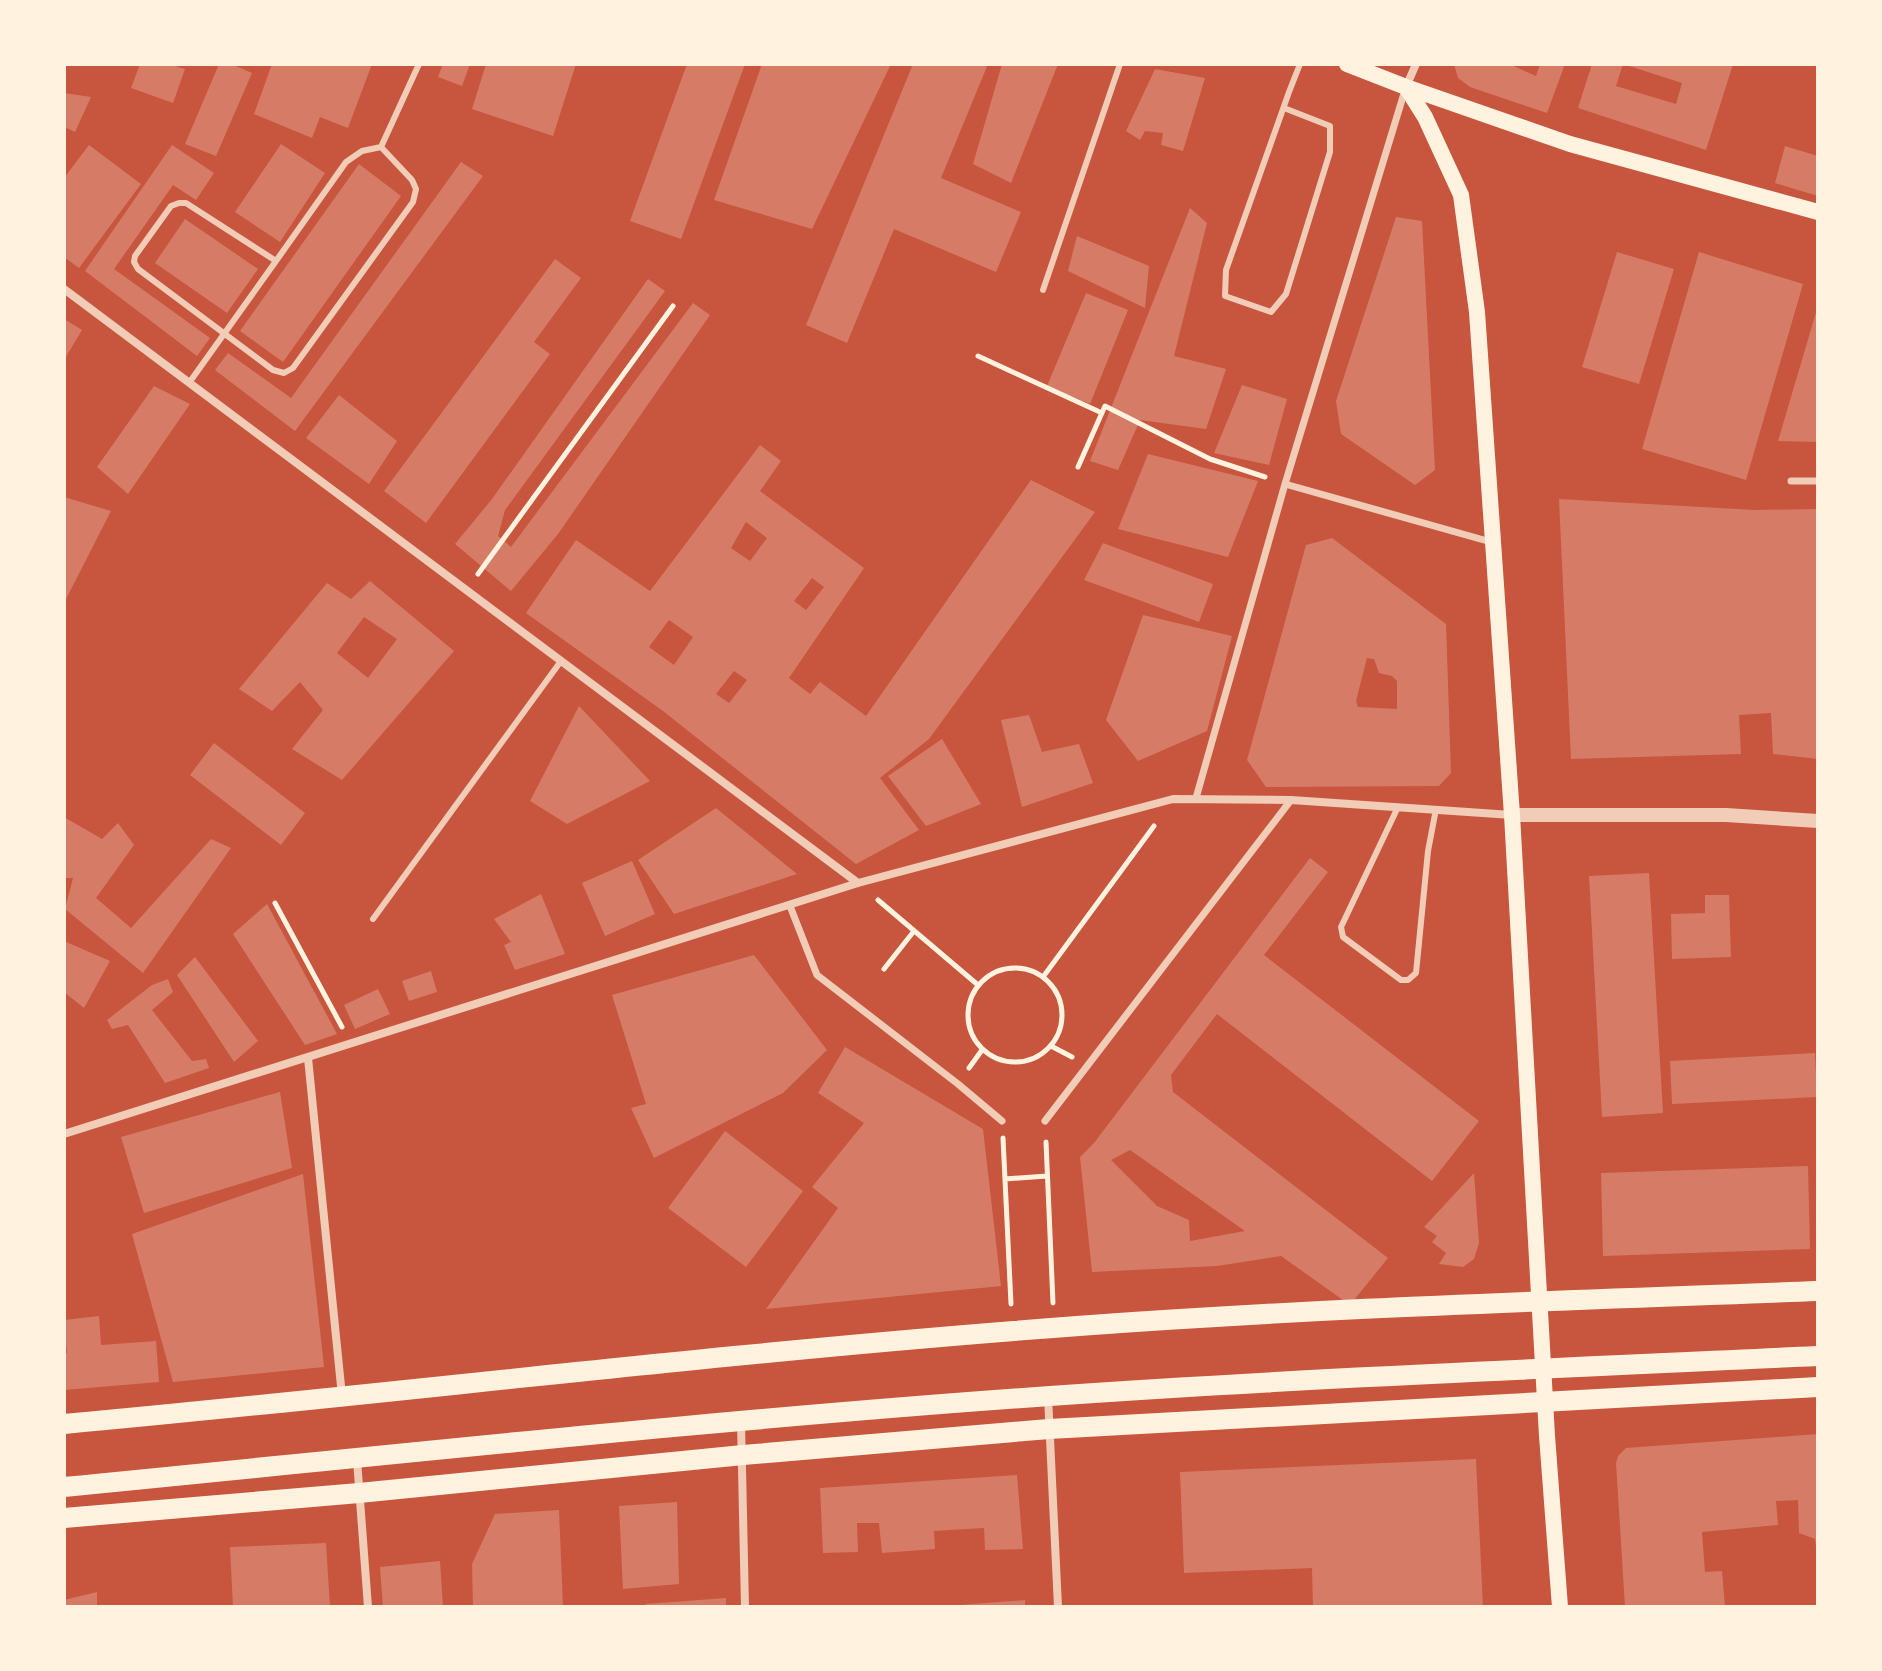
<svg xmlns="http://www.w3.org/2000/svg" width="1882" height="1671" font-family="Poppins,sans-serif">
	<rect width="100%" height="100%" fill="#c8553d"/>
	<path fill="#d67c66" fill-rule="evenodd" d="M140,64H169L185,69L173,103L131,88Z
		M219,64H231L252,73L216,156L185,144Z
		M272,64H372L348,128L320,117L312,138L254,114Z
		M443,64H470L462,86L438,77Z
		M486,64H576L553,136L472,109Z
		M687,64H745L681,239L630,221Z
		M762,64H891L812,229L714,200Z
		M913,64H988L941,178L1021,212L996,272L894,229L847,343L806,325Z
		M1002,64H1058L1011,183L973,164Z
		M1454,64H1509L1536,76L1540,64H1565L1547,113L1470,87L1458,78Z
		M1592,64H1623L1616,86L1676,104L1682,83L1623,64H1733L1706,150L1578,108Z
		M1155,69L1205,78L1183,151L1161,145L1163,133L1145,131L1140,140L1126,131Z
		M64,93L91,97L75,132L64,127Z
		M281,144L325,173L280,242L235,212Z
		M89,145L141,184L79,268L64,257V178Z
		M172,145L214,173L196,200L173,185L114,269L210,338L197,356L85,271Z
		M1785,146L1818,156V196L1775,183Z
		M461,162L483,176L295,431L215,370L228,353L291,398Z
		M359,164L401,196L283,362L240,331Z
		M1190,208L1207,223L1174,356L1226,369L1206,429L1140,420L1118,470L1090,461Z
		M1396,217L1422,221L1435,470L1415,485L1341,434L1336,401Z
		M185,219L258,269L227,313L155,263Z
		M1077,236L1149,266L1145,308L1068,271Z
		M1617,252L1674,269L1639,384L1582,367Z
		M1699,252L1803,284L1746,480L1642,449Z
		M555,259L581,278L534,342L550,354L426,523L384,491Z
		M648,279L665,291L505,510L498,536L511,547L693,303L710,315L558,534L511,591L455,544L492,499Z
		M1086,293L1128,310L1090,404L1047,386Z
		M1817,309L1818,442L1778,441Z
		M64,319L82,330L64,360Z
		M1242,385L1287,399L1269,465L1214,453Z
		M154,386L190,404L128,494L97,467Z
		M339,395L397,441L369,484L306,438Z
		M760,445L781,461L760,491L864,568L789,678L810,694L820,682L866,716L1031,480L1095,512L929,739L880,778L919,830L856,864L663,711L526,613L576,540L650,591ZM746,522L767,538L750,561L731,548ZM812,578L824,587L806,610L794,601ZM669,620L693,637L674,665L649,647ZM734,671L747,680L729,703L716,694Z
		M1148,454L1258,481L1228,557L1118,529Z
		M64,497L111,511L64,603Z
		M1559,499L1755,510L1818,509V759L1773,754L1771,713L1739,715L1741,754L1571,759Z
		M1332,538L1446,624L1451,773L1439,786L1266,787L1247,760L1306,545ZM1367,658L1374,659L1379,673L1392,676L1397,681V709L1358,707L1356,701Z
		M1103,543L1213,584L1199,622L1084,580Z
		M370,581L454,651L342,780L292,749L323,710L300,682L272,711L239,689L327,583L351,599ZM364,617L397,639L368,678L337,653Z
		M1143,615L1232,636L1207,731L1138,761L1106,720Z
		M579,706L650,781L567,824L530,801Z
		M1029,715L1042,752L1079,744L1093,783L1022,807L1001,720Z
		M942,739L981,804L926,826L888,776Z
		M214,743L305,813L281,845L190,775Z
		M716,808L797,874L674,914L638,860Z
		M64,817L102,839L118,823L134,845L96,898L131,928L211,839L231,848L143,973L65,909L73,878H64Z
		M1310,858L1328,872L1264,955L1479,1121L1432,1181L1217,1014L1171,1075L1173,1092L1388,1258L1350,1305L1281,1256L1217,1266L1092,1272L1080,1157L1094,1143ZM1130,1150L1245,1231L1190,1241L1189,1220L1157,1206L1111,1160Z
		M632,861L655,914L605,936L582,883Z
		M1649,873L1663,1113L1602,1117L1589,876Z
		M541,894L565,954L515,970L504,945L511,942L494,919Z
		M1705,895H1729L1731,957L1672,959L1671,914L1705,913Z
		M267,904L337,1034L305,1045L233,934Z
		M64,941L110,961L84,1008L64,992Z
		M754,955L827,1050L783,1093L654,1158L631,1108L646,1104L612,995Z
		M195,957L258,1041L234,1062L177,975Z
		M431,971L437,992L409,1001L402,981Z
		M168,979L173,992L152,1010L192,1061L206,1059L209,1068L165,1083L128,1025L112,1029L107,1020L152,985Z
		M378,989L390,1014L355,1029L344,1005Z
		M845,1047L983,1129L1001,1286L766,1309L838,1208L812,1187L864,1123L818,1093Z
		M1815,1053L1817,1097L1672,1104L1670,1061Z
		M280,1092L292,1168L144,1213L121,1137Z
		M725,1131L803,1191L746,1267L668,1208Z
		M1808,1166L1810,1249L1603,1256L1601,1173Z
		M1474,1173L1479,1243L1474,1259L1463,1267L1439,1264L1446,1253L1432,1242L1437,1236L1424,1227Z
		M303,1174L324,1367L173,1382L132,1234Z
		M99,1316L101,1345L156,1341L159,1382L64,1390V1353H67L64,1320Z
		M1818,1434V1547H1816L1815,1539L1799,1533L1798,1500L1776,1501L1778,1525L1702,1532L1705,1572L1722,1571L1725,1607H1625L1616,1463L1618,1456L1626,1448Z
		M1476,1459L1483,1607H1313L1312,1568L1184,1573L1180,1472Z
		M1017,1475L1023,1549L985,1550L984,1528L934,1531L935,1549L882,1553L879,1523H857L858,1552L823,1553L820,1488Z
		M677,1502L679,1584L623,1589L619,1506Z
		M559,1510L563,1606L473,1607L472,1564L495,1514Z
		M326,1543L330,1607H233L230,1547Z
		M440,1561L443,1607H383L380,1567Z
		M97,1592V1607H64V1600Z
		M726,1598V1607H646V1604Z
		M1025,1600V1607H960V1605Z"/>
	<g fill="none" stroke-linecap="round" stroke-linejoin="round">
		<path stroke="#fff3e0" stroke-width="5" d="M978,356L1102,413
			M1078,467L1105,406L1210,459L1265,477
			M478,574L673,306
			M878,900L978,985
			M275,903L342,1027
			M968 1015a47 47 0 1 1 94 0a47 47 0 1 1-94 0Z
			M884,969L914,931
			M1043,977L1154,826
			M1051,1046L1072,1057
			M969,1068L982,1050
			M1003,1138L1011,1304
			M1046,1142L1053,1303
			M1005,1179L1047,1176"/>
		<path stroke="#f1ccb7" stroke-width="6" d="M1284,108L1330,126V152L1286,294L1271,312L1225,296L1226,270L1289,92L1300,64
			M381,147L412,180L416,189L413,202L293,368L284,373L273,370L138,269L134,262L135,256L171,206L179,203H186L276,261L346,162L362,151Z
			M381,147L419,64
			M1043,290L1120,64
			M189,383L276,261
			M1398,807L1341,927L1343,937L1401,980H1408L1416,973L1428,851L1436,809
			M373,919L561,661"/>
		<path stroke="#f1ccb7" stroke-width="7" d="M1791,481H1818
			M1285,484L1491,542
			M1196,798L1285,484L1405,90
			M790,906L817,975L958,1084L1002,1121
			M1045,1121L1291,800"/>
		<path stroke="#f1ccb7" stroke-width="8" d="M1406,87L1416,64
			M64,289L858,883
			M308,1058L342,1396
			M64,1134L858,883L1173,799L1291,800L1512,815
			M1048,1396L1058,1607
			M741,1422L745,1607
			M357,1460L368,1607"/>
		<path stroke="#f1ccb7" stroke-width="14" d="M1512,815H1726L1818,821"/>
		<path stroke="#fff3e0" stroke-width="16" d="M1347,64L1406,87L1570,144L1818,212
			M1406,87L1425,117L1461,195L1477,312L1512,815L1547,1436L1560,1607"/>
		<path stroke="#fff3e0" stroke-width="20" d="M64,1424C381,1395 697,1356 1014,1331C1282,1309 1550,1301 1818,1291
			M64,1487C392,1455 721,1419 1050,1396C1306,1378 1562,1368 1818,1356
			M64,1518L359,1493L743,1455L1049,1429L1818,1387"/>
	</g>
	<rect width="1882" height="1671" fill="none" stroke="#fff3e0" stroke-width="132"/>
</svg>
